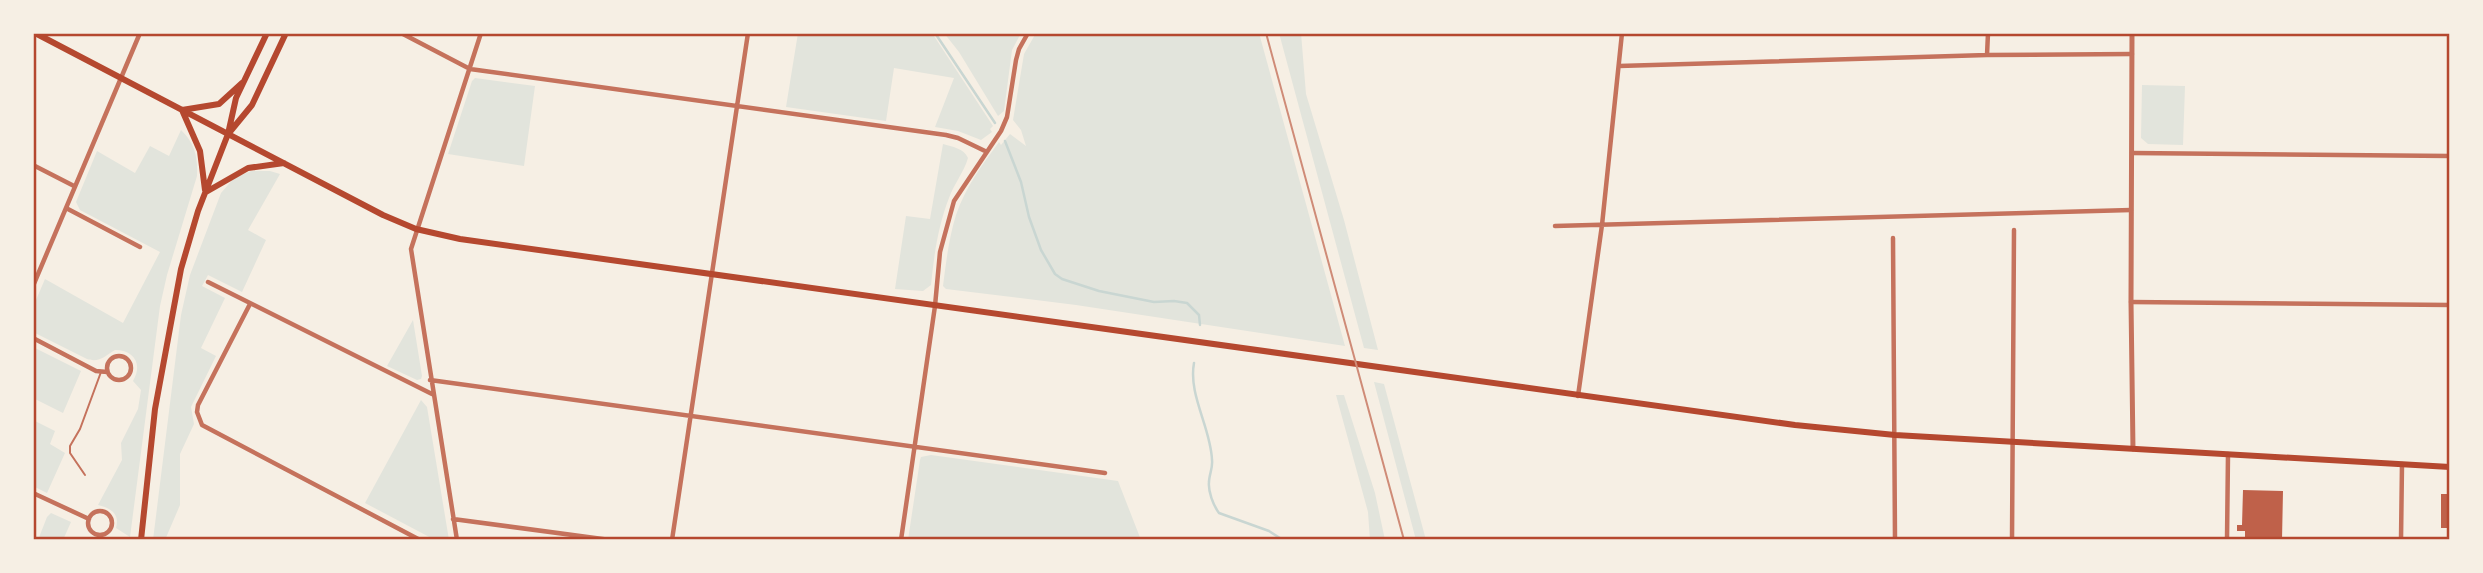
<svg xmlns="http://www.w3.org/2000/svg" width="2483" height="573" font-family="Ubuntu,sans-serif">
	<rect width="100%" height="100%" fill="#f6efe4"/>
	<path fill="#e2e4dc" d="M798,33H932L993,126L990,129L992,132L981,140L958,131L935,127L954,78L894,68L886,121L786,107Z
		M944,33H1021L1012,50L1004,111L998,116L959,52Z
		M1036,33H1259L1345,346L1076,305L946,289L943,286C946,262 949,238 956,215C965,188 982,165 999,142L1001,145L1010,134L1026,146L1021,130L1013,120L1024,54Z
		M1279,33H1301L1306,94L1344,220L1378,350L1364,348Z
		M475,78L535,86L524,166L448,154L472,81Z
		M2142,85L2185,86L2183,145L2148,144L2141,138Z
		M181,130C195,143 198,158 197,176L167,275L160,306L130,537L116,528C120,514 111,508 98,505L122,460L121,443L138,409L141,390L133,381C143,364 134,350 115,350C105,356 99,363 87,359L33,332V307L45,279L123,323L160,252L80,210L76,202L97,151L135,173L150,146L169,156Z
		M943,144C952,147 964,148 968,158C964,172 954,184 949,198C938,226 934,255 931,285L923,291L895,289L906,216L930,219Z
		M251,171H270L280,174L248,230L266,240L242,292L208,275L202,286L225,298L201,348L216,356L191,407L194,424L180,454V505L165,540H153L181,315L190,275L221,193L234,178Z
		M413,320L422,376L421,379L417,380L387,366Z
		M33,347L81,371L63,413L33,398Z
		M1374,382L1384,384L1426,540H1416Z
		M1336,395H1344L1375,493L1385,540H1370L1368,512Z
		M421,400L427,407L449,540H435L365,503Z
		M33,420L55,431L50,444L65,453L47,493L33,486Z
		M931,455L1118,481L1141,540H908L920,460L921,457Z
		M51,513L71,522L63,540H38L47,517Z"/>
	<g fill="none" stroke-linecap="round" stroke-linejoin="round">
		<path stroke="#c9d6d2" stroke-width="2.5" d="M935,33L995,123
			M1005,141L1021,182L1029,217L1041,250L1055,274L1062,279L1099,291L1154,302L1174,301L1187,303L1199,315L1200,325
			M1194,363C1188,395 1211,428 1212,460C1213,468 1209,475 1209,482C1208,491 1213,505 1219,513L1269,531L1283,540"/>
	</g>
	<path fill="#bf614a" d="M2243,490L2283,491L2282,540H2245V531H2237V525H2242Z
		M2441,494H2450V528H2441Z"/>
	<g fill="none" stroke-linecap="round" stroke-linejoin="round">
		<path stroke="#c5725c" stroke-width="2" d="M85,475L70,453V446L80,429L101,372"/>
		<path stroke="#c5725c" stroke-width="4.5" d="M401,33L470,69L946,135L958,138L985,151
			M1987,55L1988,33
			M1619,66L1987,55L2132,54
			M2132,153L2450,156
			M33,165L74,186
			M66,208L140,247
			M1555,226L2131,210
			M1893,238L1895,540
			M208,282L432,394
			M33,286L140,33
			M2131,302L2450,305
			M250,304L198,405L197,412L202,425L420,540
			M33,338L96,371L107,372
			M107 368a12 12 0 1 1 24 0a12 12 0 1 1-24 0Z
			M430,380L1105,473
			M1578,396L1602,225L1622,33
			M33,493L89,519
			M88 523a12 12 0 1 1 24 0a12 12 0 1 1-24 0Z
			M453,519L610,540
			M457,540L411,249L481,33
			M672,540L748,33
			M901,540L935,306L940,252L954,201L1001,131L1007,117L1016,60L1019,49L1028,33
			M2012,540L2014,230
			M2227,540L2228,454
			M2401,540L2402,464"/>
		<path stroke="#c5725c" stroke-width="5" d="M2132,33L2131,302L2133,449"/>
		<path stroke="#b5482f" stroke-width="6" d="M35,33L383,215L416,229L460,239L1795,425L1895,435L2450,467
			M182,110L200,151L205,190
			M182,110L219,104L242,83
			M229,133L252,105L286,33
			M206,192L248,168L284,163
			M141,540L155,409L181,269L198,211L228,134L236,98L267,33"/>
		<path stroke="#cf8b77" stroke-width="2" d="M1266,33L1404,540"/>
	</g>
	<rect width="2483" height="573" fill="none" stroke="#f6efe4" stroke-width="70"/>
	<rect x="35" y="35" width="2413" height="503" fill="none" stroke="#b5482f" stroke-width="2.5"/>
</svg>
